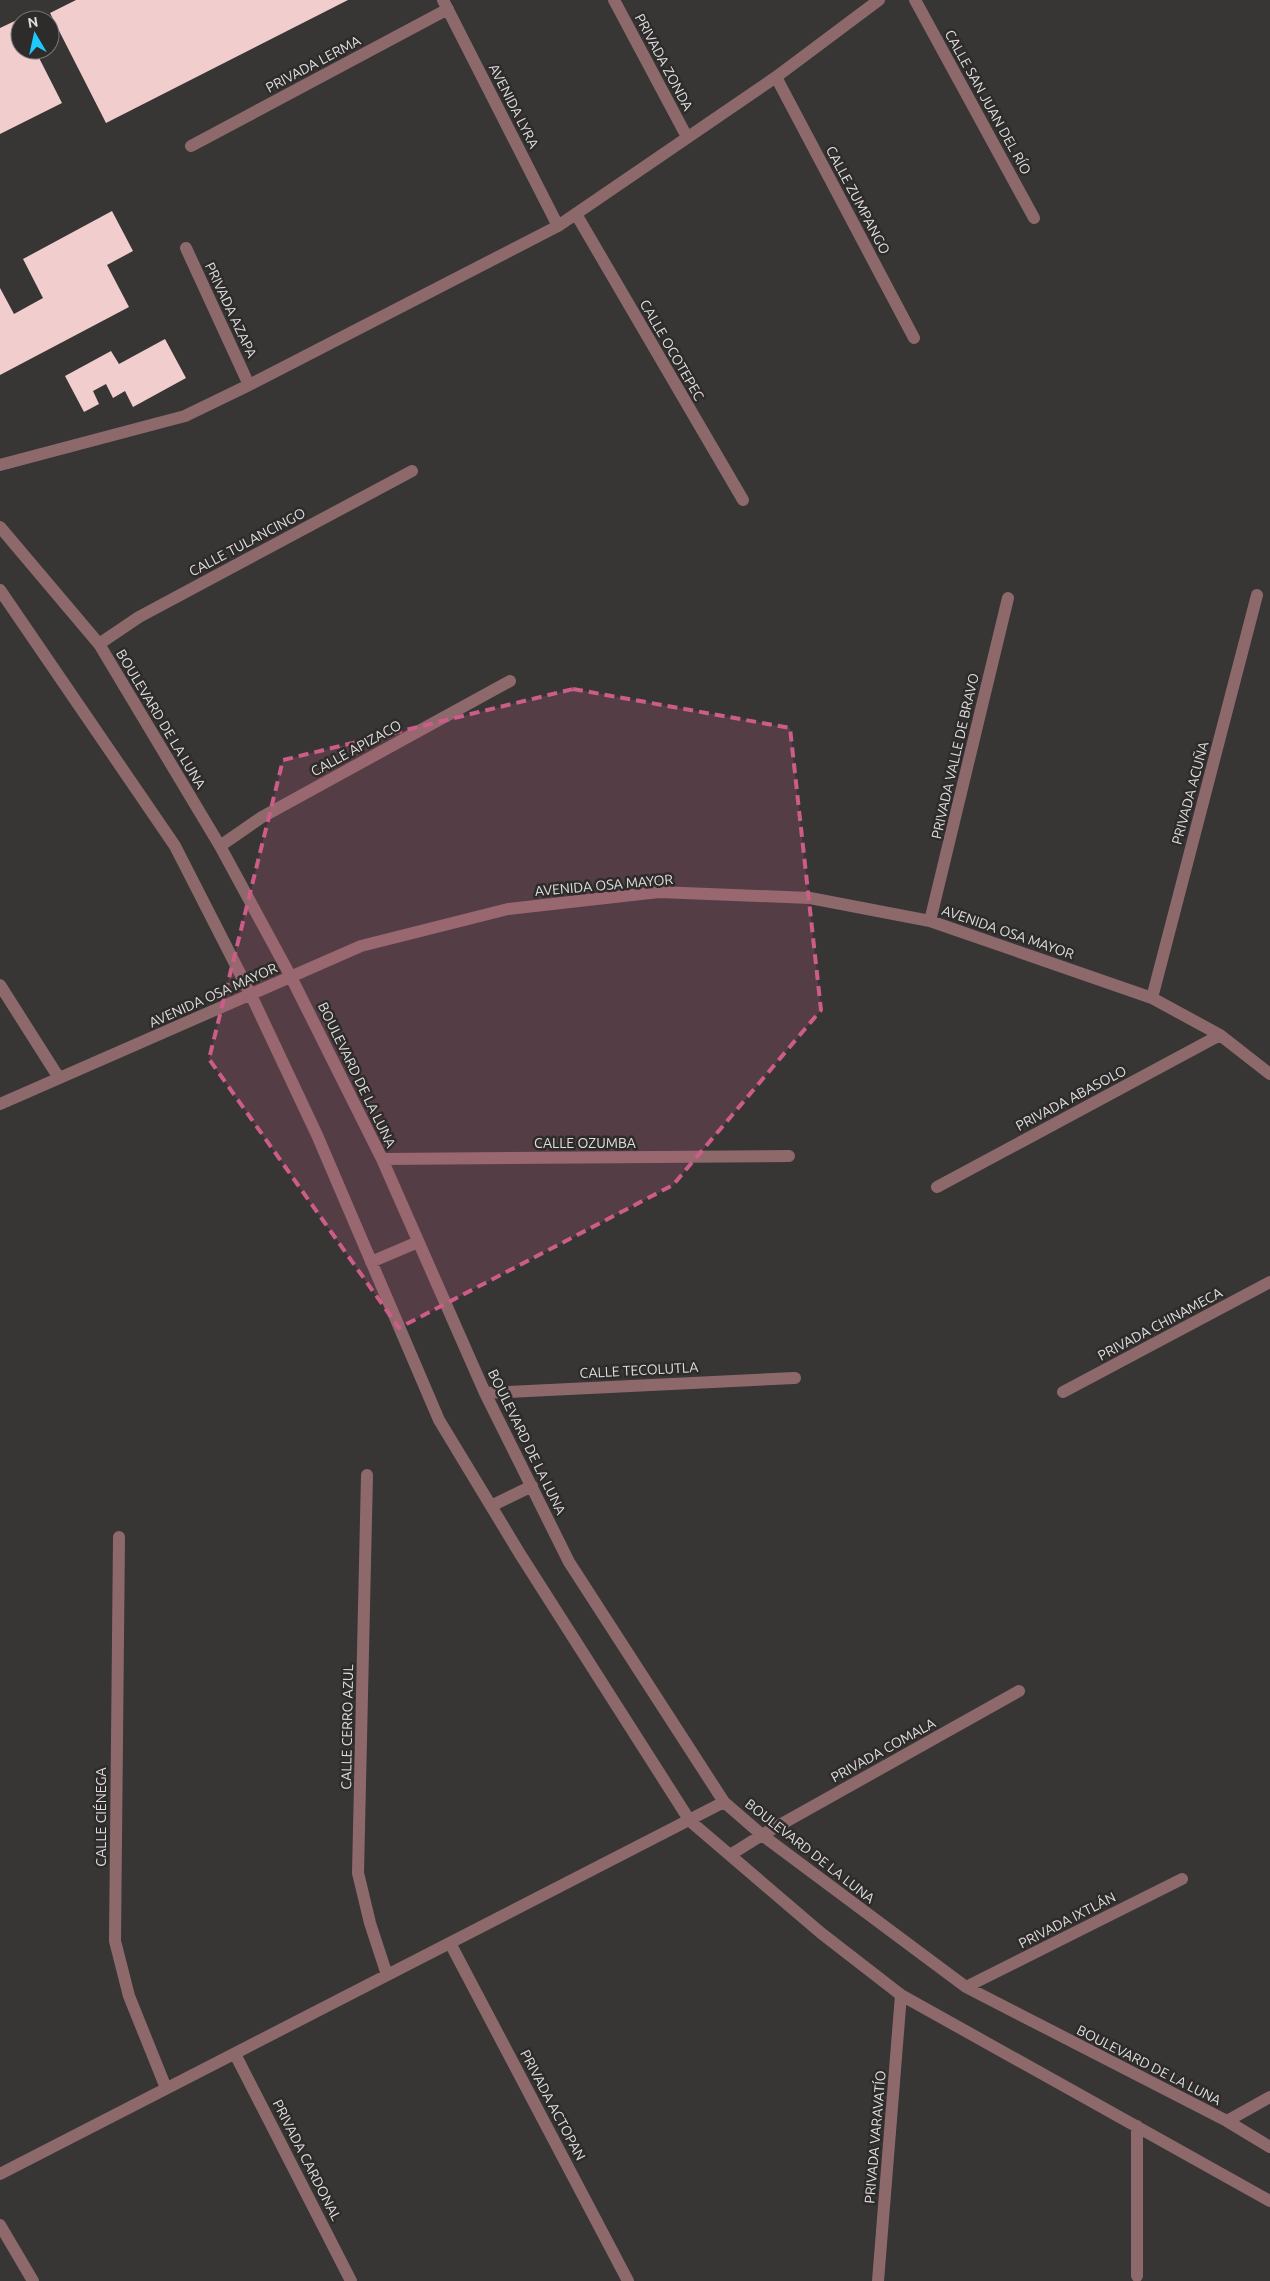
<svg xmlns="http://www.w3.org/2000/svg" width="1270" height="2281" font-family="Ubuntu,sans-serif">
	<rect width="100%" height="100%" fill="#383535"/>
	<path fill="#f2cdce" d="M76,0H348L106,123L50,13Z
		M19,19L20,50H35L62,103L0,134V28Z
		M112,211L133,251L107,265L129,307L0,375V288L14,314L43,298L23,259Z
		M165,339L186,378L133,407L125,391L113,398L106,384L93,391L99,404L84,412L65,376L111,351L119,364Z"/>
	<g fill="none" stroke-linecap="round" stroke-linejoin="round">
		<path stroke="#8d696b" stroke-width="12" d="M443,0L558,226
			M614,0L687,137
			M915,0L1034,218
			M776,77L914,338
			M191,146L448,9
			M576,214L743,500
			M186,248L249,385
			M0,465L185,416L249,385L558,226L776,77L879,0
			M0,527L99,644L220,846L291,977L382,1159L485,1393L569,1562L724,1802L762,1835L966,1987L1227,2121L1270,2147
			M0,590L175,846L251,995L317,1135L439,1420L520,1554L690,1821L821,1933L901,1995L1270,2201
			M99,644L139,617L412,471
			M220,846L262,817L510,681
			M930,921L1008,598
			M0,985L59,1078
			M1152,998L1257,595
			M0,1104L361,946L508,909L659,892L810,898L930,921L1152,998L1220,1035L1270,1074
			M382,1159L789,1156
			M937,1187L1220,1035
			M371,1262L418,1242
			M1063,1392L1270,1282
			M485,1393L795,1378
			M367,1475L358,1873L370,1923L387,1975
			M491,1506L532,1486
			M119,1537L115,1941L129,1996L166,2088
			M730,1855L762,1835L1019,1691
			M450,1943L628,2281
			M966,1987L1182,1879
			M235,2054L351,2281
			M1227,2121L1270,2097
			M0,2174L724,1802
			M0,2225L33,2281
			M1137,2276V2126
			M878,2281L901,1995"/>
	</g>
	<path fill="#cc5d89" fill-opacity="0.2" stroke="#cc5d89" stroke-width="4" stroke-dasharray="10 6" stroke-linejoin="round" d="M573,689L790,728L821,1010L673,1185L399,1328L209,1059L283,760Z"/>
	<g text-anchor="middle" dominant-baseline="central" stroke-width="5" stroke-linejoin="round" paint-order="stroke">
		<g font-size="14" fill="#e0dede" stroke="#2e2b2b">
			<text transform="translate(664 62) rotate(62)">PRIVADA ZONDA</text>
			<text transform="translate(313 64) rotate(-28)">PRIVADA LERMA</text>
			<text transform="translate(988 102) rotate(61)">CALLE SAN JUAN DEL RÍO</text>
			<text transform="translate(514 106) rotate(63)">AVENIDA LYRA</text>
			<text transform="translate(858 200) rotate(62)">CALLE ZUMPANGO</text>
			<text transform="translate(231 310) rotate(65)">PRIVADA AZAPA</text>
			<text transform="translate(672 350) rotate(60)">CALLE OCOTEPEC</text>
			<text transform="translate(247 542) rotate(-28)">CALLE TULANCINGO</text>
			<text transform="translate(161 719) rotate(59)">BOULEVARD DE LA LUNA</text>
			<text transform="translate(356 748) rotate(-29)">CALLE APIZACO</text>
			<text transform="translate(955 756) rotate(-77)">PRIVADA VALLE DE BRAVO</text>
			<text transform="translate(1190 793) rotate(-75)">PRIVADA ACUÑA</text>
			<text transform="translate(604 885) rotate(-5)">AVENIDA OSA MAYOR</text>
			<text transform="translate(1008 932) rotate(19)">AVENIDA OSA MAYOR</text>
			<text transform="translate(213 995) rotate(-24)">AVENIDA OSA MAYOR</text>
			<text transform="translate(357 1075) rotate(64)">BOULEVARD DE LA LUNA</text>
			<text transform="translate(1071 1098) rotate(-28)">PRIVADA ABASOLO</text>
			<text x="585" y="1143">CALLE OZUMBA</text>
			<text transform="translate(1160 1324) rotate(-28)">PRIVADA CHINAMECA</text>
			<text transform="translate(639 1370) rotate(-3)">CALLE TECOLUTLA</text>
			<text transform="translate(527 1442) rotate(64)">BOULEVARD DE LA LUNA</text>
			<text transform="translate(347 1727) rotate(-89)">CALLE CERRO AZUL</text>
			<text transform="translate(883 1750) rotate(-29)">PRIVADA COMALA</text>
			<text transform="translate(101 1817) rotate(-90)">CALLE CIÉNEGA</text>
			<text transform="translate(810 1851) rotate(38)">BOULEVARD DE LA LUNA</text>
			<text transform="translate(1067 1920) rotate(-27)">PRIVADA IXTLÁN</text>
			<text transform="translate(1149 2065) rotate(27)">BOULEVARD DE LA LUNA</text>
			<text transform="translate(553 2105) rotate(62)">PRIVADA ACTOPAN</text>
			<text transform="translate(875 2137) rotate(-85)">PRIVADA VARAVATÍO</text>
			<text transform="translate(307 2160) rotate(63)">PRIVADA CARDONAL</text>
		</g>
	</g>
	<g transform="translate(35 35) rotate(351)"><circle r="24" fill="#2e2b2b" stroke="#757373"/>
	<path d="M0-4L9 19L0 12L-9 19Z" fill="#1ec9fd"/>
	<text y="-8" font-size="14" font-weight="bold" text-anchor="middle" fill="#e0dede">N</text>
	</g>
</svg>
